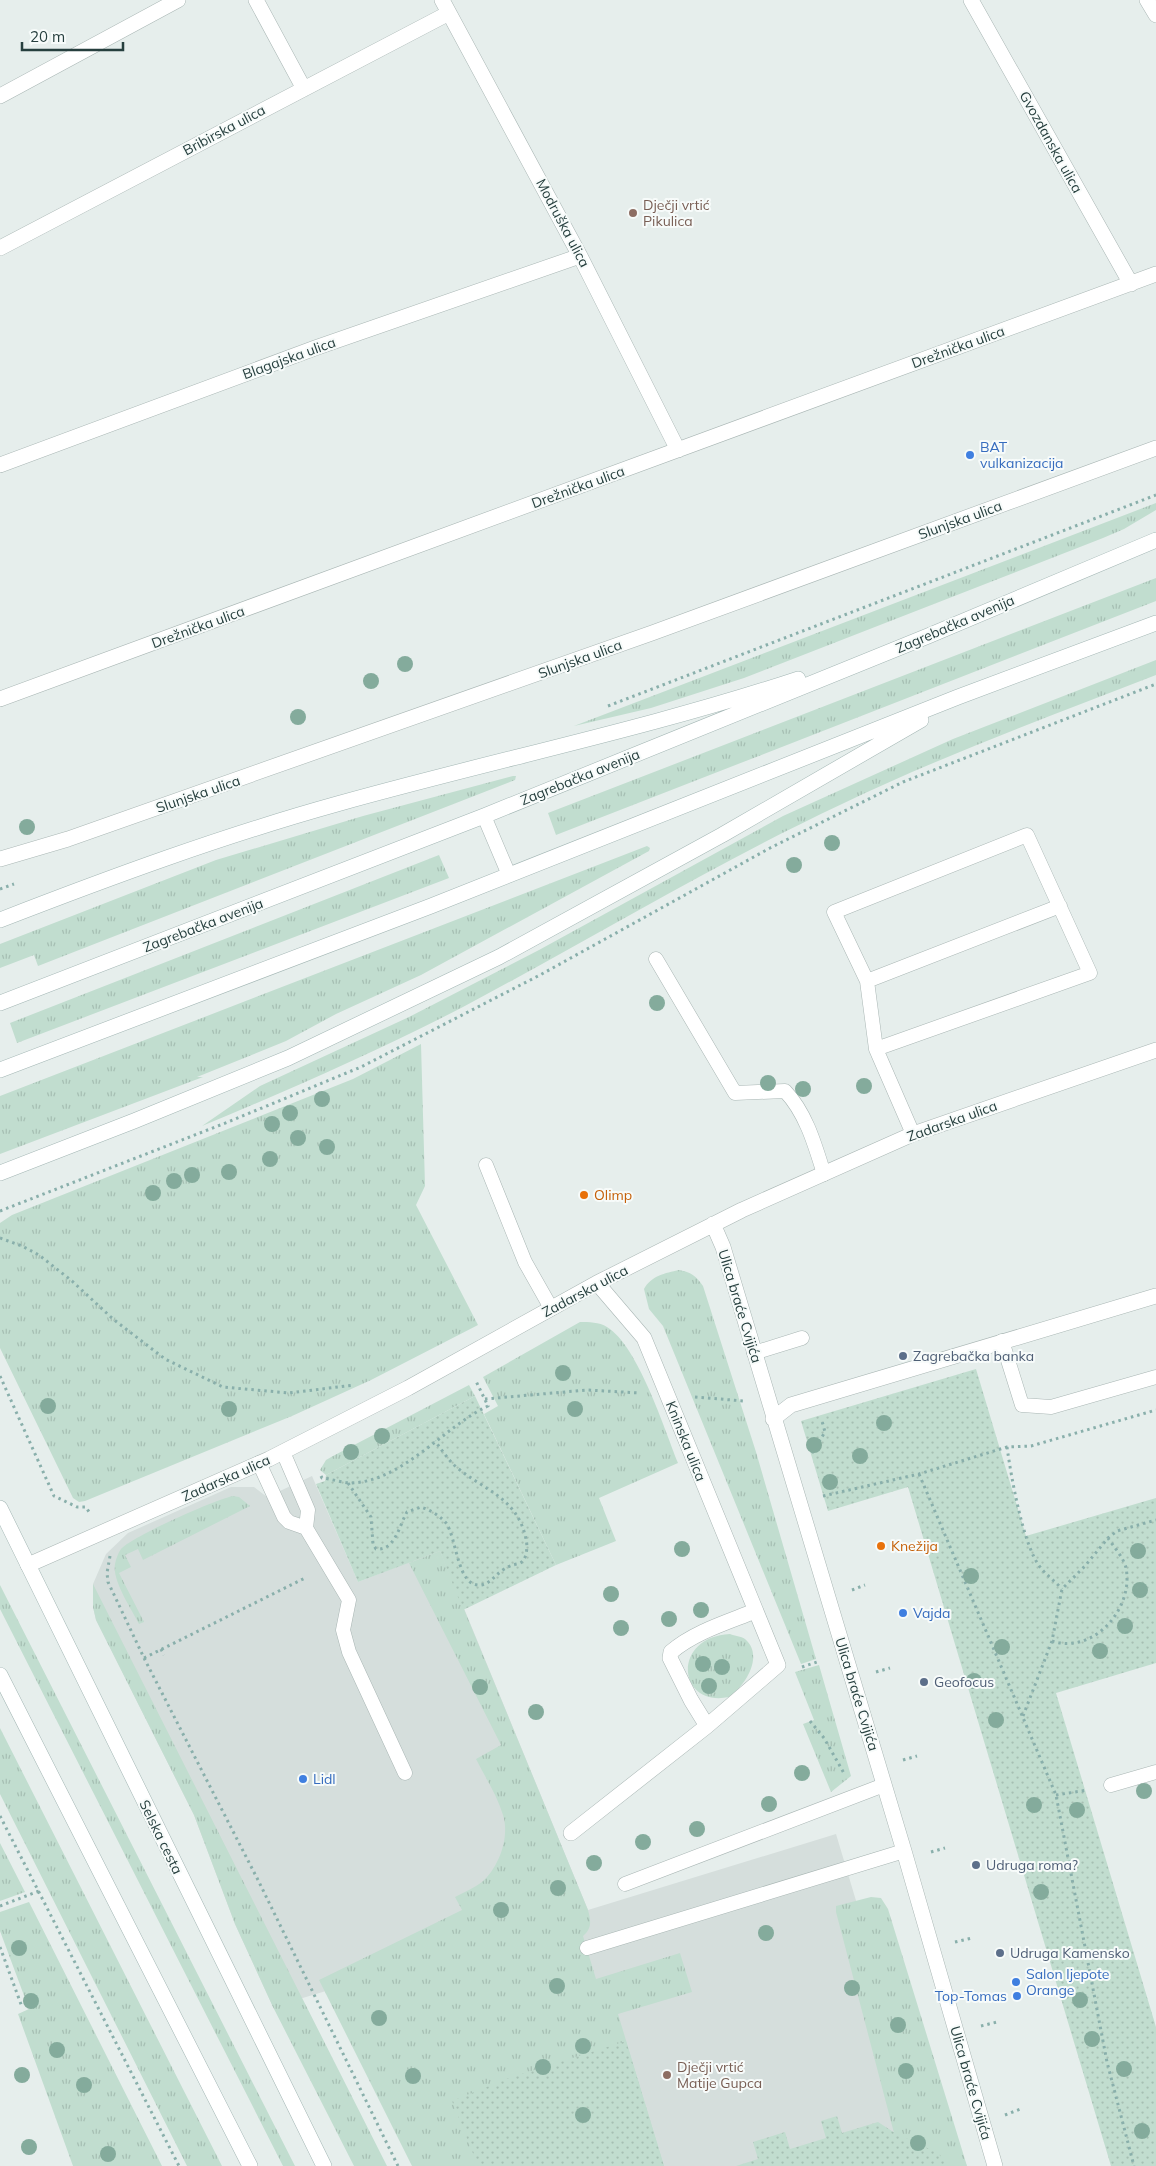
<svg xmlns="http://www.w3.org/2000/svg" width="1156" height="2166" font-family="Mulish,sans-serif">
	<defs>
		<pattern id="grass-tufts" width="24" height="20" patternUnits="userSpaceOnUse" patternTransform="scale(1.25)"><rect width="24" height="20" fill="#c1ddcf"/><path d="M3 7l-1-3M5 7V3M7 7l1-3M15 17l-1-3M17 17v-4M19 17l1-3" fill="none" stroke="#a6bfb3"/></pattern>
		<pattern id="park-dots" width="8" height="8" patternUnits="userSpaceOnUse" patternTransform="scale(1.25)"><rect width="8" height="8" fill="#c1ddcf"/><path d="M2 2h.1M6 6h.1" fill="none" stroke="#a6bfb3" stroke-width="1.8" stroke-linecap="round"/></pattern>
	</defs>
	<rect width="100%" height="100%" fill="#e6eeec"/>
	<path fill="#d5dedc" d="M312,1476L358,1582L440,1550L588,1910L836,1834L857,1904L967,2166H442L349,1984L273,2007L235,1924L194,1815L96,1620L93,1607V1584L106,1554L128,1533L231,1487H254L267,1497Z"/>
	<path fill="url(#grass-tufts)" d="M1156,503V510L1124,529L1103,538L744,678L651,708L574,726Z
		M1156,578V601L556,835L548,813Z
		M1156,660V675C1051,716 944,755 842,804C712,865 589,940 463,1007C378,1051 291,1089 202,1126L260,1086L409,1017L539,950L783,816L953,739Z
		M513,776H516L515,780L38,966L34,955L0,968V944L216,860L363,816Z
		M647,846L650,848L649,851L421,975L336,1014L286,1041L197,1077H203L0,1154V1096Z
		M439,855L449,878L17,1043L10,1023Z
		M421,1044L425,1186L416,1205L478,1325L371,1380L292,1416L85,1501L79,1502L73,1498L0,1348V1223L12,1215L353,1079Z
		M679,1270C691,1272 696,1276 703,1286L756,1452L816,1659L801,1664L663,1326L649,1309L644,1289C651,1276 665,1273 679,1270Z
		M580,1322C589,1322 599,1322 607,1327C638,1346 664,1428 678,1463L599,1498L616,1541L556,1565L484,1414L498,1406L483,1377Z
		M469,1385L475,1396L326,1475L320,1470L326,1460L333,1456Z
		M233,1496L239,1497L250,1506L143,1560L138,1549L125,1555L131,1567L119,1573L144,1622L139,1624C131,1608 112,1581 115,1564C116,1559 118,1553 121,1549C133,1536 214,1500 233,1496Z
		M440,1551L588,1910C591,1921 592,1928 583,1936L596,1979L680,1953L692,1992L618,2014L664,2166H412L319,1980L462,1910L455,1897C464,1892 474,1888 482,1882C499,1867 510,1837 503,1815C497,1795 485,1777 476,1759L501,1745L409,1563Z
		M93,1584L387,2166H354L273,2007L235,1924L194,1815L96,1620L93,1607Z
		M0,1585L295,2166H283L0,1609Z
		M730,1634C735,1636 741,1636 745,1639C765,1656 744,1687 729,1697C677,1708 671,1637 730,1634Z
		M819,1665L851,1776L831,1792L803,1724L814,1720L795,1672Z
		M0,1728L222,2166H187L0,1794Z
		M0,1843L25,1892L0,1901Z
		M871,1897L881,1898L888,1909L967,2166H788L894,2133L836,1912V1906Z
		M29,1902L162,2166H73L18,2014L29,2009L0,1931V1912Z"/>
	<path fill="url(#park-dots)" d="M976,1369L1026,1536L1156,1498V1663L1056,1693L1156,2027V2166H1111L908,1487L828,1511L801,1421Z
		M475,1396L556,1565L463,1610L440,1551L358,1582L316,1484L325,1481L326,1475Z
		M626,2041L664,2166H478L452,2101L506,2079Z
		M837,2116L842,2133L878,2122L895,2133L938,2153L948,2166H736L758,2159L753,2142L785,2132L790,2149L826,2138L821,2121Z"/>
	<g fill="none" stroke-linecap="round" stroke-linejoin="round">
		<defs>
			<path id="lane" d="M484,816L509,875
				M656,959L735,1093L785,1091C806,1113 815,1145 824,1174
				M867,981L834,912L1027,835L1090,973L876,1049L867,981L1060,906
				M876,1049L913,1134
				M486,1165L525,1262L551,1308
				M1002,1341L1022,1405L1051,1407L1156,1377
				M754,1353L802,1338
				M283,1452L308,1510L306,1528
				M259,1463L284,1517L289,1522L306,1528L349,1600L343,1630L349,1652L405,1773
				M1111,1785L1156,1772
				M625,1884L884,1785
				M587,1948L904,1851"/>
			<path id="street" d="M256,0L304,89
				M442,0L580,256L678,450
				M971,0L1131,284
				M1147,0L1156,15
				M0,96L178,0
				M0,248L449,13
				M0,465L315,348L580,256
				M0,699L1156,274
				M0,859L68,839L652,633L1156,448
				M713,1224L723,1247L904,1851L995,2166
				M773,1419L791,1405L1156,1296
				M28,1565L269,1459L408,1388L597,1283L742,1210L913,1134L1156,1050
				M707,1726L691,1700L670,1658L671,1652C694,1632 728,1622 755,1611
				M571,1833L707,1726L778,1665L644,1338L597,1283"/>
			<path id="secondary" d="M0,920C111,877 222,836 337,804C490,761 647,729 798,679
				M0,1003L484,816L928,636L1156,540
				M0,1070L431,906L958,697L1156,623
				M0,1173L134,1121L288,1058L499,957L722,835L921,720
				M0,1508L324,2166
				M0,1675L250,2166"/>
		</defs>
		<use href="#lane" stroke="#a9b6b4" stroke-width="15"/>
		<use href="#street" stroke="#a9b6b4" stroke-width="16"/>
		<use href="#secondary" stroke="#a3b6b4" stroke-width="16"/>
		<path stroke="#89afab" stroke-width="3" stroke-dasharray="2.5 4" stroke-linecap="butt" d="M608,706L1156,495
			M0,889L14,884
			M0,1211L228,1122L361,1067L540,975L770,848L903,782L1156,684
			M0,1238L22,1246L39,1255L72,1281L113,1319L165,1359L223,1387L289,1393L354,1385
			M0,1376L54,1496L77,1507H86L89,1512
			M695,1397L744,1401
			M485,1399L587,1390L639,1393
			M1007,1447C1011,1476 1023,1545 1040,1567C1046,1575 1055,1581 1062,1589
			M812,1453L825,1432L822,1421
			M919,1474L1056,1795L1107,2062L1134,2166
			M321,1476L322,1478C331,1479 340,1482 349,1483C402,1483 443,1427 488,1406L475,1379
			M348,1483L371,1517L373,1544L376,1549C395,1551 399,1526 407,1512L421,1507C430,1510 439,1515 446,1523C457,1538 457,1588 481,1585C494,1583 497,1568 517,1564C527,1563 528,1547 526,1539C517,1496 482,1490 454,1465C447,1458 441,1449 435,1441
			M823,1496L919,1474L1007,1447L1031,1446L1156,1410
			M110,1556L107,1573L108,1582L144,1658L258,1880L398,2166
			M852,1590L865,1585
			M1052,1641C1094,1655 1134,1608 1126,1568C1124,1558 1113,1546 1108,1538
			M161,1649L164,1655
			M144,1658L307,1577
			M802,1667L820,1661
			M876,1672L890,1668
			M1023,1716L1052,1641L1062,1589L1085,1566L1108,1538L1117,1531L1156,1520
			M810,1721L824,1738L845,1775
			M903,1760L917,1756
			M1056,1795L1088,1790
			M0,1816L179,2166
			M931,1852L945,1848
			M0,1906L39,1891
			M955,1942L972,1938
			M0,1947L22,2007
			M981,2026L997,2022
			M1005,2115L1023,2108"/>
		<use href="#lane" stroke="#fff" stroke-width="14"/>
		<use href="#street" stroke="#fff" stroke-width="15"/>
		<use href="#secondary" stroke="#fff" stroke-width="15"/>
	</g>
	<g fill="#84ab9c">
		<circle cx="405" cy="664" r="8"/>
		<circle cx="371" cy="681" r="8"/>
		<circle cx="298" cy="717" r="8"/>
		<circle cx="27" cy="827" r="8"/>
		<circle cx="832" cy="843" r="8"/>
		<circle cx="794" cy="865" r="8"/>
		<circle cx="657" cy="1003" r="8"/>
		<circle cx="768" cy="1083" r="8"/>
		<circle cx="864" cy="1086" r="8"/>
		<circle cx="803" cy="1089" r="8"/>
		<circle cx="322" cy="1099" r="8"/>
		<circle cx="290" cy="1113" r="8"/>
		<circle cx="272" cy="1124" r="8"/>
		<circle cx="298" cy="1138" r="8"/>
		<circle cx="327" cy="1147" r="8"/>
		<circle cx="270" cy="1159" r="8"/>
		<circle cx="229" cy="1172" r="8"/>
		<circle cx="192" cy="1175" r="8"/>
		<circle cx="174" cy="1181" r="8"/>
		<circle cx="153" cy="1193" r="8"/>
		<circle cx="563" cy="1373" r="8"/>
		<circle cx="48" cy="1406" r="8"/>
		<circle cx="229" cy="1409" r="8"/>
		<circle cx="575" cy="1409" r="8"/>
		<circle cx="884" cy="1423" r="8"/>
		<circle cx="382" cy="1436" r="8"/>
		<circle cx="814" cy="1445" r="8"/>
		<circle cx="351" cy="1452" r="8"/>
		<circle cx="860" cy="1456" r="8"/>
		<circle cx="830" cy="1482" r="8"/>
		<circle cx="682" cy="1549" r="8"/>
		<circle cx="1138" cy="1551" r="8"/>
		<circle cx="971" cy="1576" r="8"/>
		<circle cx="1140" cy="1590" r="8"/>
		<circle cx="611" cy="1594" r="8"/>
		<circle cx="701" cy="1610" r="8"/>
		<circle cx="669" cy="1619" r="8"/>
		<circle cx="1125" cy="1626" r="8"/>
		<circle cx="621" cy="1628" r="8"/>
		<circle cx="1002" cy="1647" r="8"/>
		<circle cx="1100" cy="1651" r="8"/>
		<circle cx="703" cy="1664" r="8"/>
		<circle cx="722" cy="1667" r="8"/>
		<circle cx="974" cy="1681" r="8"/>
		<circle cx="709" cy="1686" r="8"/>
		<circle cx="480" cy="1687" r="8"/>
		<circle cx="536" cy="1712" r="8"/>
		<circle cx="996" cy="1720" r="8"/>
		<circle cx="802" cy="1773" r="8"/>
		<circle cx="1144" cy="1791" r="8"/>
		<circle cx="769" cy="1804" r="8"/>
		<circle cx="1034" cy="1805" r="8"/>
		<circle cx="1077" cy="1810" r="8"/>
		<circle cx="697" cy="1829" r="8"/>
		<circle cx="643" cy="1842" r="8"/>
		<circle cx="594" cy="1863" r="8"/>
		<circle cx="558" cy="1888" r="8"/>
		<circle cx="1041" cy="1892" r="8"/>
		<circle cx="501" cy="1910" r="8"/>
		<circle cx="766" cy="1933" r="8"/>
		<circle cx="19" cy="1948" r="8"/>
		<circle cx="557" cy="1986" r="8"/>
		<circle cx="852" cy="1988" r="8"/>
		<circle cx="1080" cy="2000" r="8"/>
		<circle cx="31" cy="2001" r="8"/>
		<circle cx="379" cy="2018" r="8"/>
		<circle cx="898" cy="2025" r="8"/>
		<circle cx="1092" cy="2039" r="8"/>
		<circle cx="583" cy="2046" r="8"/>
		<circle cx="57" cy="2050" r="8"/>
		<circle cx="543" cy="2067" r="8"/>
		<circle cx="1124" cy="2069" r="8"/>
		<circle cx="906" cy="2071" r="8"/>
		<circle cx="22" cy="2075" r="8"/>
		<circle cx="413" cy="2076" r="8"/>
		<circle cx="84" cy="2085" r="8"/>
		<circle cx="583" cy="2115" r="8"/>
		<circle cx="1142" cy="2131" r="8"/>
		<circle cx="918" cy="2143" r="8"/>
		<circle cx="29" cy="2147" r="8"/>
		<circle cx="108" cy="2154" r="8"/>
	</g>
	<g fill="#8d6e63" stroke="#f7fbfa" stroke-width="2">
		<circle cx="633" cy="213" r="5"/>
		<circle cx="667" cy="2075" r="5"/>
	</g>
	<g fill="#3f7fe0" stroke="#f7fbfa" stroke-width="2">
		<circle cx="970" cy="455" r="5"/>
		<circle cx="903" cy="1613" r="5"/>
		<circle cx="303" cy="1779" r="5"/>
		<circle cx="1016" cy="1982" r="5"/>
		<circle cx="1017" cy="1996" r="5"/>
	</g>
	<g fill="#e8710a" stroke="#f7fbfa" stroke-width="2">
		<circle cx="584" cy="1195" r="5"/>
		<circle cx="881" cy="1546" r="5"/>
	</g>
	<g fill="#5c6f8a" stroke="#f7fbfa" stroke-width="2">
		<circle cx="903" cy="1356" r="5"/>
		<circle cx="924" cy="1682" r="5"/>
		<circle cx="976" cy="1865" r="5"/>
		<circle cx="1000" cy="1953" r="5"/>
	</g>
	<g text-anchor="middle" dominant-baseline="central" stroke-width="4" stroke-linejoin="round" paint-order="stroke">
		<g font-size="14" fill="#263f3e" stroke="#f7fbfa">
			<text transform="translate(224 130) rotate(-28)">Bribirska ulica</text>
			<text transform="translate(1051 142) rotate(61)">Gvozdanska ulica</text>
			<text transform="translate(563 223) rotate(62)">Modruška ulica</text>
			<text transform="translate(958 347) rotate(-20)">Drežnička ulica</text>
			<text transform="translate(289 358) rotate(-20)">Blagajska ulica</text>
			<text transform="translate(578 487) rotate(-20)">Drežnička ulica</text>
			<text transform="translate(960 520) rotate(-20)">Slunjska ulica</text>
			<text transform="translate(955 624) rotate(-23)">Zagrebačka avenija</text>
			<text transform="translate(198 627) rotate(-20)">Drežnička ulica</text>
			<text transform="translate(580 659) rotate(-20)">Slunjska ulica</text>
			<text transform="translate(580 777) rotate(-22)">Zagrebačka avenija</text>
			<text transform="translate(198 794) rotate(-19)">Slunjska ulica</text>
			<text transform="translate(203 925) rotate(-21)">Zagrebačka avenija</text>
			<text transform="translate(952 1121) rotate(-20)">Zadarska ulica</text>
			<text transform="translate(585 1291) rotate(-28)">Zadarska ulica</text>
			<text transform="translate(740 1306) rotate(73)">Ulica braće Cvijića</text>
			<text transform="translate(686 1441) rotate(68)">Kninska ulica</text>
			<text transform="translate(226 1478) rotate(-24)">Zadarska ulica</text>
			<text transform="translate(857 1694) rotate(73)">Ulica braće Cvijića</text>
			<text transform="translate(161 1837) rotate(64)">Selska cesta</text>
			<text transform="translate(971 2083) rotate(74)">Ulica braće Cvijića</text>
		</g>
		<g font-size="14" fill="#785e54" stroke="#f7fbfa" text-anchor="start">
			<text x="643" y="205">Dječji vrtić<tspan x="643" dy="16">Pikulica</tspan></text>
			<text x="677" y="2067">Dječji vrtić<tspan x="677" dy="16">Matije Gupca</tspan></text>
		</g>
		<g font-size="14" fill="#366cbe" stroke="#f7fbfa" text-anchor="start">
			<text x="980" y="447">BAT<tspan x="980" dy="16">vulkanizacija</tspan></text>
			<text x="913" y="1613">Vajda</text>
			<text x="313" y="1779">Lidl</text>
			<text x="1026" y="1974">Salon ljepote<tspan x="1026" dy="16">Orange</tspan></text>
			<text x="1007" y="1996" text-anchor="end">Top-Tomas</text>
		</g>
		<g font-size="14" fill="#c56008" stroke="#f7fbfa" text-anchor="start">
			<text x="594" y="1195">Olimp</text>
			<text x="891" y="1546">Knežija</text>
		</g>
		<g font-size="14" fill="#4e5e75" stroke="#f7fbfa" text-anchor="start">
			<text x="913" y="1356">Zagrebačka banka</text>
			<text x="934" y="1682">Geofocus</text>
			<text x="986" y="1865">Udruga roma?</text>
			<text x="1010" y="1953">Udruga Kamensko</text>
		</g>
	</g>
	<path d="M22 42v8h101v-8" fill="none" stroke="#263f3e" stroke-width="2.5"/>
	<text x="30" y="42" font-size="15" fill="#263f3e" stroke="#f7fbfa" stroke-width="4" paint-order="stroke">20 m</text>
</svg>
